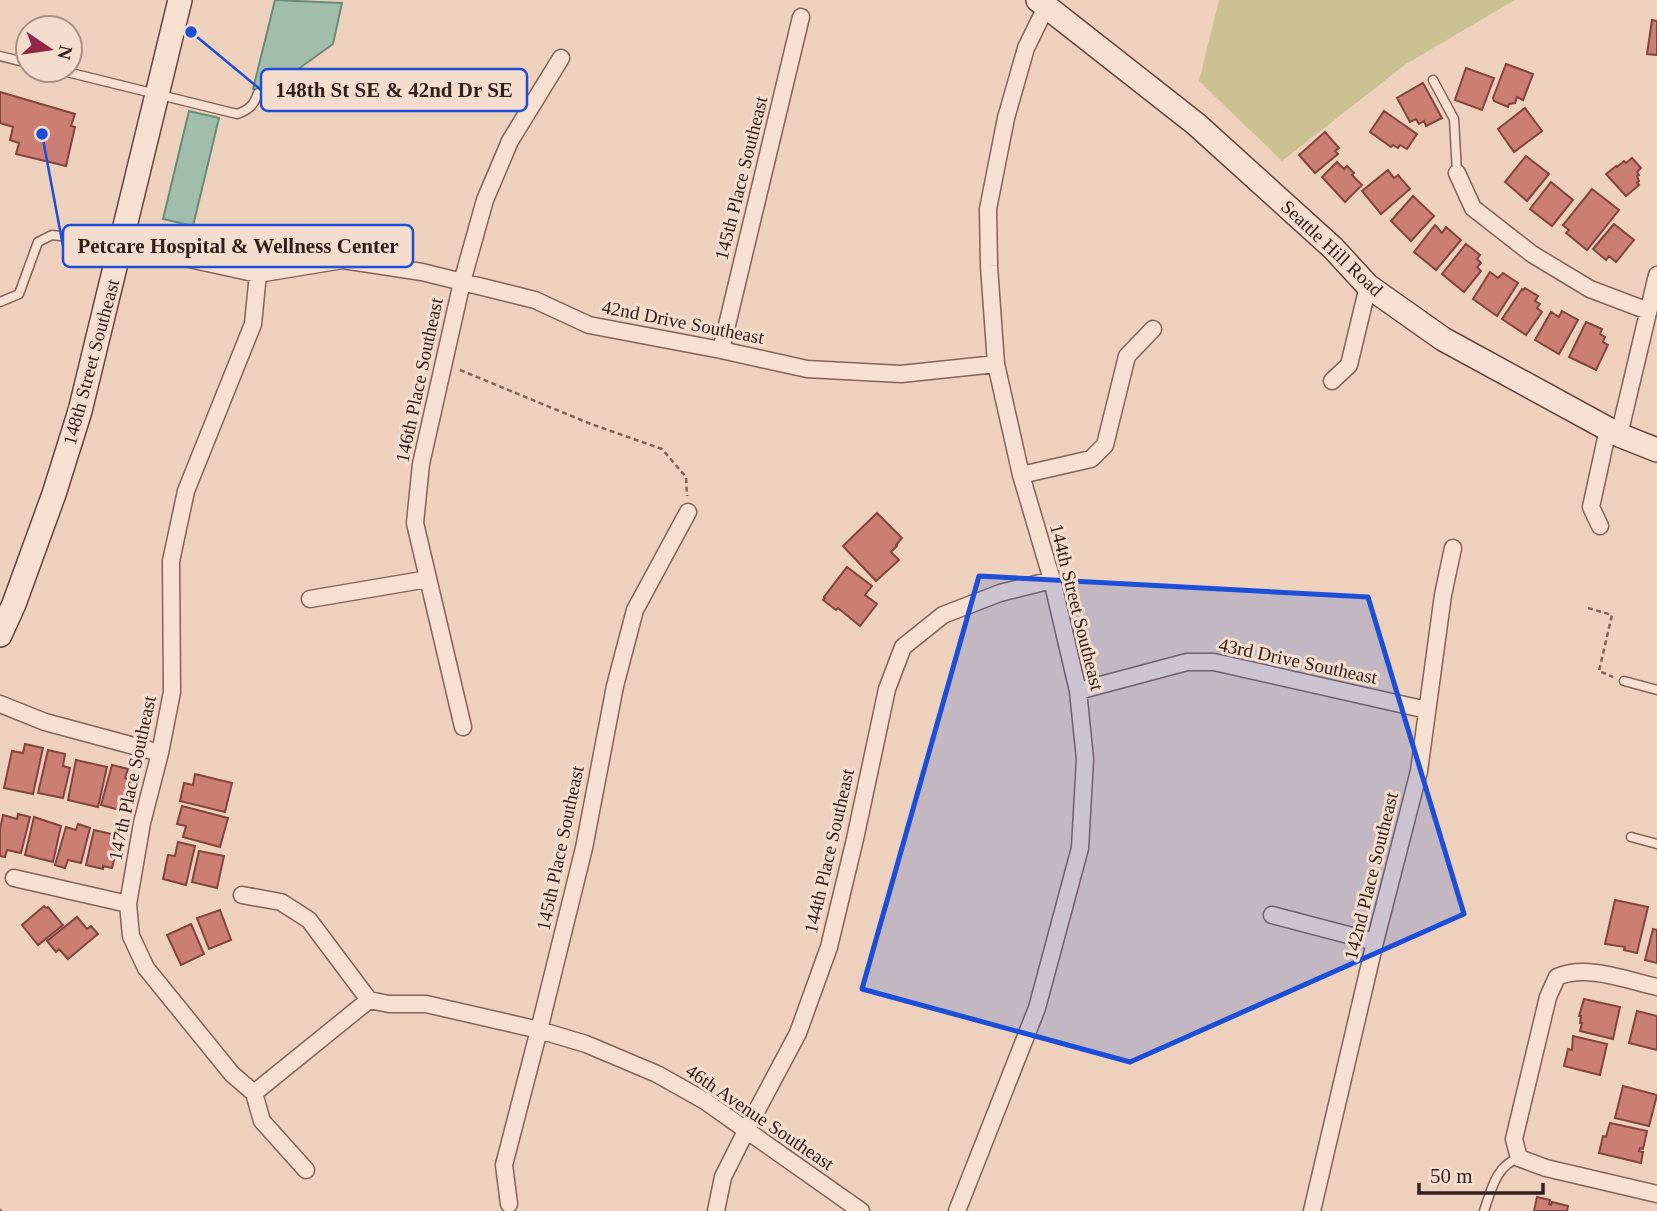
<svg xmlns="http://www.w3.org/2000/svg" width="1657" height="1211" font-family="Georgia,serif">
	<rect width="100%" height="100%" fill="#edd1bd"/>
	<path fill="#cac092" d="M1219,0H1515L1406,64L1282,161L1199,81Z"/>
	<path fill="#a1bead" stroke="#698b79" stroke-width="2" d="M275,0L342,3L333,44L265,93L253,89Z
		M189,111L219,118L193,226L163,219Z"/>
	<path fill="#cb7e73" stroke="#83443d" stroke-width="2" d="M1652,20L1657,21V55L1647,54Z
		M1506,64L1533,74L1523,100L1517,97L1515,103L1509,104L1508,107L1494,101L1493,98Z
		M1466,68L1494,78L1482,110L1455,100Z
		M1423,83L1442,118L1426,126L1424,121L1419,124L1416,119L1410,122L1397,98Z
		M0,92L75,114L71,126L75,127L66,166L16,154L19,143L10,140L13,127L0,123Z
		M1525,108L1542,131L1514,152L1498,129Z
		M1384,111L1417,134L1407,149L1400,145L1398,148L1393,145L1391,147L1370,132Z
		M1325,132L1339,148L1335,151L1338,154L1315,173L1299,155Z
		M1526,156L1549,174L1527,201L1505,182Z
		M1632,158L1641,168L1637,172L1639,175L1637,176L1639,181L1637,183L1639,185L1626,196L1606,174L1616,166L1617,167L1624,161L1626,163Z
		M1337,162L1344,169L1347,166L1354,173L1352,175L1362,185L1345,202L1322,177Z
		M1388,170L1394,178L1398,175L1410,189L1381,214L1362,191Z
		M1551,182L1573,200L1552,226L1530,209Z
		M1592,189L1619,210L1587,250L1566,233L1569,230L1563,225Z
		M1413,196L1434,216L1411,241L1391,221Z
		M1614,224L1634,240L1616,262L1609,256L1606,260L1593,249Z
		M1435,225L1442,233L1446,227L1461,240L1436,270L1414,252Z
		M1466,244L1480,255L1477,259L1481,263L1477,267L1481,271L1464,292L1442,274Z
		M1490,272L1498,278L1503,273L1518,283L1497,316L1473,299Z
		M1525,288L1538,296L1535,301L1540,304L1537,308L1542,312L1526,335L1502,319L1522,289L1523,290Z
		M1562,311L1578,320L1559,354L1535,340L1551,312L1559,317Z
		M1586,322L1602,329L1600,334L1605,337L1603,342L1608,345L1596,370L1569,357Z
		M877,513L902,538L896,545L897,546L891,552L899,560L876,581L843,546Z
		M847,567L872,586L865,595L877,604L860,626L838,608L836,610L823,600L825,598L824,597Z
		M25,744L43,748L33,794L4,788L12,751L23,753Z
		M48,750L65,754L63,766L70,768L63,798L38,793Z
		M76,760L107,767L98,807L68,800Z
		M112,765L128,769L125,778L134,781L127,812L101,805Z
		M195,774L232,783L225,812L180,801L184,783L193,785Z
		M182,806L228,818L220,847L183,837L186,826L177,824Z
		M18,814L30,817L21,853L7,850L5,857L0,856V829L3,815L17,819Z
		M34,817L61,826L53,862L25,855Z
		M78,824L90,828L81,863L68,860L65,868L55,865L66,827L76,830Z
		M94,830L120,836L112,868L103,866V869L86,865Z
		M178,842L195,846L186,885L163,879L168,855L175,856Z
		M199,851L224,856L217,888L192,882Z
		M1615,900L1648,907L1637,953L1624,950L1625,947L1605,944Z
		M44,906L46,908L48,907L63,925L38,945L22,925Z
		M220,910L231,940L209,949L197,918Z
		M77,917L87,929L91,926L98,934L68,959L59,949L56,952L47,941Z
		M191,924L204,954L181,965L167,935Z
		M1653,929L1657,930V963L1645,960Z
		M1584,999L1620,1007L1613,1039L1580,1031L1582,1023H1580L1581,1016H1579Z
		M1637,1011L1657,1016V1050L1629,1043Z
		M1573,1036L1607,1044L1600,1075L1564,1066L1568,1049L1572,1050Z
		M1623,1086L1657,1095L1649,1126L1615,1118Z
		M1610,1123L1647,1131L1643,1149L1640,1148L1639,1151L1643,1152L1641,1163L1599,1153L1603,1136L1606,1137Z
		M1537,1197L1550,1200L1549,1204L1551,1205L1552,1202L1568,1206L1567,1211H1534Z"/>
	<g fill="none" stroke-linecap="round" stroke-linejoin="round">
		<defs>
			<path id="lane" d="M0,56L28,63
				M59,70L237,114C249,110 254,105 258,93
				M1433,80L1454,119L1457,173
				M0,302L19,294L38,242L52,235L118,243
				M1624,681L1657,690
				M1631,837L1657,844
				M1484,1211C1491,1191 1496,1165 1519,1158"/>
			<path id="street" d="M1457,173L1473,208L1532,254L1590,289L1648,311
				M121,244L258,274L343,260L422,272L535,300L589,325L721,350L807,369L901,374L996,364
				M721,350L801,17
				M1332,381L1349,365L1368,286
				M1619,435L1657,275
				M1021,475L1091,459L1105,445L1127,356L1153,329
				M1600,526L1591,507L1608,429
				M310,599L428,579
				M1078,691L1187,662H1214L1427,710
				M0,704L45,722L160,753
				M463,727L415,523L421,464L462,282L485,200L510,141L561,58
				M14,878L128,904
				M242,895L281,902L309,920L369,1000
				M1272,915L1375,942
				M1657,987C1626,980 1587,964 1557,977L1548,997L1514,1139L1519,1158L1546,1168L1657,1194
				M254,1093L232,1074L146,968L131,936L128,904L142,823L160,753L172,692L171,561L186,491L253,324L258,274
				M254,1093L369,1000L389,1004H426L539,1030L586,1044L657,1074L705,1101L861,1211
				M254,1093L262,1121L306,1170
				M509,1204L504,1165L539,1030L584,848L615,686L635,610L688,512
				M716,1211L723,1177L747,1129L798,1033L829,947L855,839L887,689L903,647L943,615L1000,593L1052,580
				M957,1211L1037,1008L1080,848L1085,759L1078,691L1052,580L1021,475L996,364L989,266L988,209L1006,118L1026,48L1046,7
				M1312,1211L1375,942L1419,771L1443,595L1453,548"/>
			<path id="secondary" d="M1038,0L1196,124L1333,248L1368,286L1443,339L1619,435L1657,450
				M0,635L14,604L54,494L80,411L180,0"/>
		</defs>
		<use href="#lane" stroke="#846257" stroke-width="11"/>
		<use href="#street" stroke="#846257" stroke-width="19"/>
		<use href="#secondary" stroke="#66433a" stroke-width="26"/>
		<path stroke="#846257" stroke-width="2.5" stroke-dasharray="5 3.5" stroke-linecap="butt" d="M460,370L591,424L662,449L686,477L687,496
			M1588,608L1612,615L1599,671L1613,677
			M0,1209L1,1211"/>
		<use href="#lane" stroke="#f8e0d0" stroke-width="8"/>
		<use href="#street" stroke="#f8e0d0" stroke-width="16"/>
		<use href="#secondary" stroke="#f8e0d0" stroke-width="23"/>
	</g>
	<path fill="#1d4ed8" fill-opacity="0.2" stroke="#1d4ed8" stroke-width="5" stroke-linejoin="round" d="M979,576L1368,597L1464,914L1130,1062L862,989Z"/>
	<g text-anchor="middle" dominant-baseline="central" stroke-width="6" stroke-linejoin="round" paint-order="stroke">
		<g font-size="19" fill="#34201b" stroke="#f4ddcc">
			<text transform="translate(741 178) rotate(-76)">145th Place Southeast</text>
			<text transform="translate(1332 248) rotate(43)">Seattle Hill Road</text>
			<text transform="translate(683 322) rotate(11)">42nd Drive Southeast</text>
			<text transform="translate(91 362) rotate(-75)">148th Street Southeast</text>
			<text transform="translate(419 380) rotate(-78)">146th Place Southeast</text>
			<text transform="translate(1077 607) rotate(76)">144th Street Southeast</text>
			<text transform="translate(1298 661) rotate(12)">43rd Drive Southeast</text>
			<text transform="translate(132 778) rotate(-78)">147th Place Southeast</text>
			<text transform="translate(560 848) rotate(-78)">145th Place Southeast</text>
			<text transform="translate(829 851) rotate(-77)">144th Place Southeast</text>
			<text transform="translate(1371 876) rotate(-76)">142nd Place Southeast</text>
			<text transform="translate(760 1117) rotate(34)">46th Avenue Southeast</text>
		</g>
	</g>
	<path fill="none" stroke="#1d4ed8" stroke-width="2.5" d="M191 32L261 90M42 134L63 246"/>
	<g fill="#1d4ed8" stroke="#f4ddcc" stroke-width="2.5">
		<circle cx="191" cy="32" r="7"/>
		<circle cx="42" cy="134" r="7"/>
	</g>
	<g fill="#f4ddcc" stroke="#1d4ed8" stroke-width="2.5">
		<rect x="261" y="69" width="266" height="42" rx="7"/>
		<rect x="63" y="225" width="350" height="42" rx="7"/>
	</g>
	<g font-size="21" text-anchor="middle" font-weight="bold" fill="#34201b">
		<text x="394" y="97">148th St SE &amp; 42nd Dr SE</text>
		<text x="238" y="253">Petcare Hospital &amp; Wellness Center</text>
	</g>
	<g transform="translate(49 49) rotate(103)"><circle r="33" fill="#f4ddcc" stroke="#a79185" stroke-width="2"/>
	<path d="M0-5L12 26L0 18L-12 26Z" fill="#932747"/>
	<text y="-10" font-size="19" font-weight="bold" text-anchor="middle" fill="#34201b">N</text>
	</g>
	<path d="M1419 1183v10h124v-10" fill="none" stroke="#34201b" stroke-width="3.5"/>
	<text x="1430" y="1183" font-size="21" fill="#34201b" stroke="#f4ddcc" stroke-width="5" paint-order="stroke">50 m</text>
</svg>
